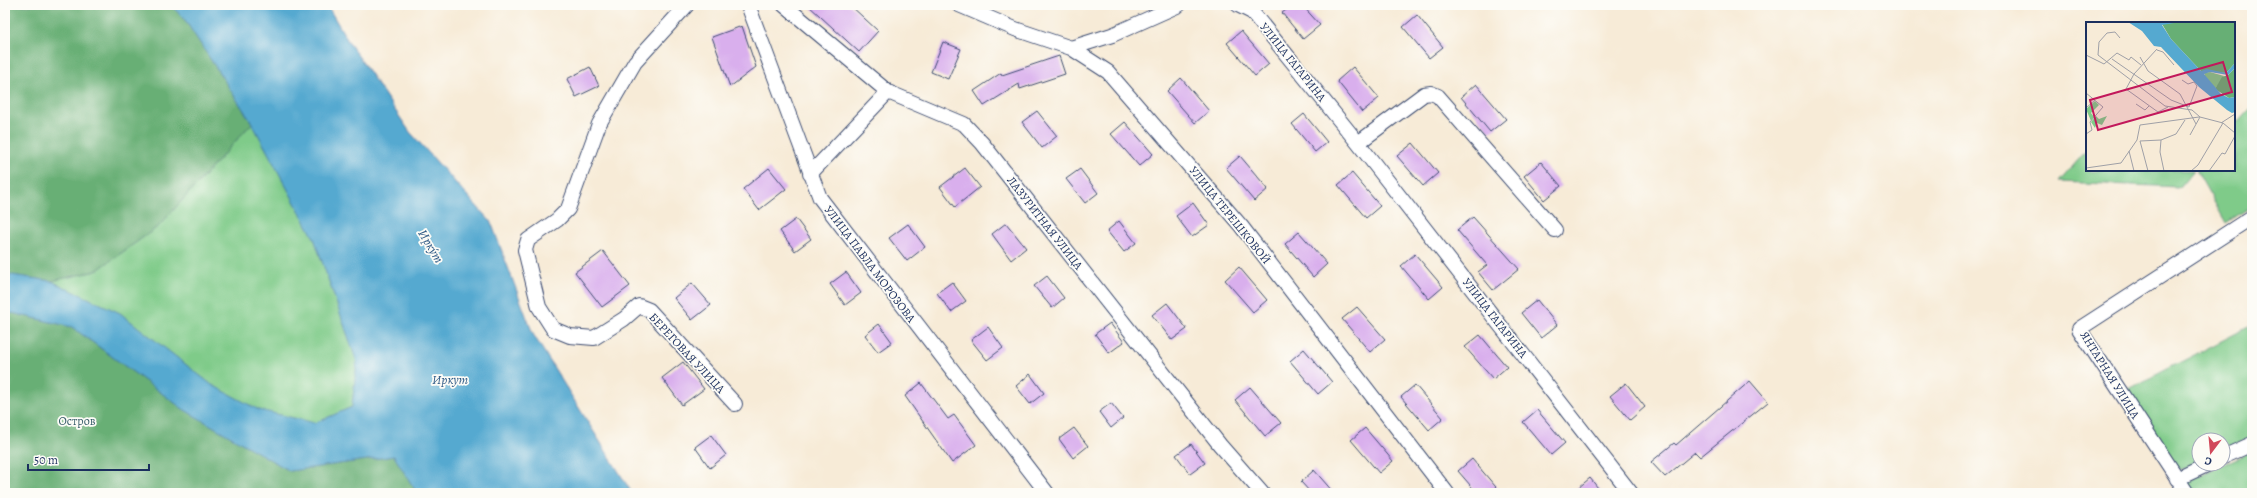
<svg xmlns="http://www.w3.org/2000/svg" width="2257" height="498" font-family="Alegreya,serif">
	<rect width="100%" height="100%" fill="#fdfcf7"/>
	<filter id="ink" filterUnits="userSpaceOnUse"><feTurbulence type="fractalNoise" baseFrequency=".025" numOctaves="2"/><feDisplacementMap in="SourceGraphic" scale="8" xChannelSelector="R" yChannelSelector="G"/><feConvolveMatrix kernelMatrix="1 2 1 2 8 2 1 2 1" color-interpolation-filters="sRGB"/></filter>
	<filter id="wash" filterUnits="userSpaceOnUse"><feTurbulence type="fractalNoise" baseFrequency=".012" numOctaves="4" result="noise"/><feDisplacementMap in="SourceGraphic" scale="16" xChannelSelector="R" yChannelSelector="G"/><feGaussianBlur stdDeviation="0.9" result="paint"/><feColorMatrix in="noise" values="0 0 0 0 0 0 0 0 0 0 0 0 0 0 0 0 0 1.4 0 .05"/><feComposite in="paint" operator="in"/></filter>
	<g filter="url(#wash)">
		<rect width="100%" height="100%" fill="#f7ebd7"/>
		<path fill="#7fcb89" stroke="#4d7d74" d="M2252,107V206L2226,223L2196,170H2234V117L2239,121Z
			M252,123L314,238L357,362L352,407L315,423L259,410L212,385L120,313L51,281L96,271L159,226Z
			M2087,150V170H2194L2180,187L2059,182Z
			M2252,325V437L2223,450V440H2199V461L2179,470L2125,391Z
			M2252,451V493H2193L2185,482Z"/>
		<path fill="#67af75" stroke="#416f6a" d="M5,5H170L183,17L252,123L159,226L96,271L51,281L5,274Z
			M12,313L72,327L183,409L290,471L394,456L417,493H5V317Z"/>
		<path fill="#55a9d0" stroke="#386c97" d="M170,5H327L348,41L410,132L491,222L533,334L632,493H417L394,456L290,471L183,409L72,327L12,313L5,317V274L51,281L120,313L212,385L259,410L315,423L352,407L357,362L314,238L252,123L183,17Z"/>
		<g id="blocks">
			<path fill="#d9afed" d="M808,5H850L878,31L859,52Z
				M1293,5H1302L1320,25L1303,39L1282,13Z
				M1417,15L1443,47L1429,58L1403,27Z
				M742,26L756,67L730,87L712,37Z
				M1241,31L1269,64L1255,76L1227,43Z
				M943,42L961,49L948,79L931,72Z
				M1059,56L1065,74L1020,89L1019,84L984,106L974,91L1001,73L1002,75Z
				M590,67L599,86L576,97L567,79Z
				M1353,67L1379,98L1362,112L1337,81Z
				M1181,78L1209,111L1195,123L1167,91Z
				M1476,84L1506,119L1490,132L1461,97Z
				M1037,111L1057,136L1042,148L1022,122Z
				M1304,114L1327,142L1315,152L1292,124Z
				M1125,122L1153,154L1139,166L1111,134Z
				M1413,143L1438,173L1423,186L1397,156Z
				M1240,156L1268,189L1254,201L1226,168Z
				M1541,162L1561,186L1544,200L1524,176Z
				M769,168L786,189L759,210L743,189Z
				M965,168L980,187L955,207L940,187Z
				M1080,169L1098,193L1085,203L1066,179Z
				M1352,173L1380,206L1366,218L1338,185Z
				M1193,203L1209,225L1192,237L1176,216Z
				M1473,217L1519,269L1493,290L1478,272L1487,265L1457,230Z
				M796,219L811,239L795,251L780,231Z
				M1119,221L1136,243L1124,252L1107,231Z
				M1006,223L1026,248L1011,260L992,234Z
				M908,224L925,247L907,261L889,238Z
				M1299,232L1327,264L1313,277L1285,244Z
				M603,251L630,286L602,307L575,272Z
				M1415,254L1443,287L1429,299L1401,266Z
				M1239,267L1267,300L1253,312L1225,280Z
				M846,272L861,293L845,305L830,284Z
				M1047,276L1064,298L1052,308L1034,286Z
				M952,282L966,301L951,312L937,293Z
				M692,283L711,305L692,320L674,298Z
				M1537,300L1557,325L1541,338L1521,313Z
				M1167,303L1187,329L1172,340L1152,315Z
				M1357,307L1385,339L1370,352L1342,319Z
				M1110,323L1124,342L1109,353L1095,334Z
				M879,324L892,342L878,352L865,335Z
				M988,327L1003,348L987,360L971,340Z
				M1480,335L1507,367L1493,379L1465,347Z
				M1304,349L1332,382L1318,394L1290,361Z
				M683,362L704,389L682,405L662,378Z
				M1030,374L1044,393L1030,404L1016,386Z
				M1750,381L1768,402L1700,457L1695,452L1665,477L1651,462L1674,443L1676,445Z
				M921,383L948,419L954,415L976,445L952,463L905,396Z
				M1626,383L1645,407L1630,420L1610,396Z
				M1415,385L1443,418L1429,430L1401,397Z
				M1250,387L1281,423L1265,436L1235,400Z
				M1111,403L1123,418L1111,428L1099,412Z
				M1537,410L1565,443L1551,455L1523,422Z
				M1074,428L1088,446L1073,458L1059,439Z
				M1365,428L1393,461L1379,473L1351,440Z
				M711,435L726,455L710,468L695,447Z
				M1191,444L1205,463L1190,474L1176,455Z
				M1472,459L1501,493H1477L1458,471Z
				M1314,470L1334,493H1311L1301,482Z
				M1590,478L1602,493H1572Z"/>
		</g>
	</g>
	<g filter="url(#ink)">
		<use href="#blocks" fill-opacity="0" stroke="#3c4b70" stroke-width="1"/>
		<g fill="none" stroke-linecap="round" stroke-linejoin="round">
			<defs>
				<path id="street" d="M687,5L635,62L599,124L568,209L557,220L528,240L525,250L539,307L553,329L570,336L594,338L624,319L639,306L649,310L735,404
					M748,5L820,198L1047,493
					M784,5L888,92L964,124L982,143L1220,445L1262,493
					M959,5L1015,29L1071,48L1108,72L1241,226L1447,493
					M1238,5L1252,12L1358,143L1631,493
					M1071,48L1112,35L1179,5
					M1358,143L1424,94L1431,93L1438,96L1555,230
					M810,174L888,92
					M2223,457L2252,444
					M2177,479L2209,464
					M2187,493L2079,329L2252,217"/>
			</defs>
			<use href="#street" stroke="#3c4b70" stroke-width="16"/>
			<use href="#street" stroke="#fff" stroke-width="14"/>
		</g>
	</g>
	<g text-anchor="middle" dominant-baseline="central" stroke-width="3.5" stroke-linejoin="round" paint-order="stroke">
		<g font-size="12" fill="#1b2f5e" stroke="#fdfcf7">
			<text transform="translate(1293 62) rotate(51)">УЛИЦА ГАГАРИНА</text>
			<text transform="translate(1230 215) rotate(51)">УЛИЦА ТЕРЕШКОВОЙ</text>
			<text transform="translate(1045 223) rotate(52)">ЛАЗУРИТНАЯ УЛИЦА</text>
			<text transform="translate(870 264) rotate(53)">УЛИЦА ПАВЛА МОРОЗОВА</text>
			<text transform="translate(1495 318) rotate(52)">УЛИЦА ГАГАРИНА</text>
			<text transform="translate(687 353) rotate(47)">БЕРЕГОВАЯ УЛИЦА</text>
			<text transform="translate(2110 375) rotate(58)">ЯНТАРНАЯ УЛИЦА</text>
		</g>
		<g font-size="12" fill="#395e6b" stroke="#fdfcf7">
			<text x="77" y="421">Остров</text>
		</g>
		<g font-size="13" font-style="italic" fill="#2f5a86" stroke="#fdfcf7">
			<text transform="translate(431 246) rotate(59)">Ирку́т</text>
			<text x="450" y="379">Иркут</text>
		</g>
	</g>
	<g transform="translate(2086 22)">
		<rect width="149" height="149" fill="#f7ebd7"/>
		<path d="M124,50L138,54L129,67L119,54L118,51ZM9,79L13,83L5,91L8,95L5,99L0,87ZM10,94L13,97L21,94L16,103L11,101L9,106L5,100Z" fill="#7fcb89"/>
		<path d="M94,0H149V41L140,51L115,49L85,17L76,2ZM149,46V75L143,76L129,67L136,55L142,53Z" fill="#67af75"/>
		<path d="M42,0H94L76,3L85,17L115,49L121,47L140,51L149,41V46L142,53L124,50L118,52L135,72L143,76L149,75V90L146,91L141,88L113,65L75,25L68,24L56,9Z" fill="#55a9d0"/>
		<path fill="none" stroke="#9fa0a7" stroke-width="1" d="M34,16L29,10L21,11L13,20L12,33L79,84L106,88L114,95L137,101L149,111M71,27L48,52L40,67L72,90L82,85M71,28L77,30L88,43M0,33L18,42L31,31L43,38L45,35L55,43M54,35L62,49L94,72L110,102M26,37L85,78L103,85L111,64L108,60L102,62L96,58M0,71L17,85L4,100L6,108L0,112M50,82L59,88L63,84M0,86L9,78M135,101L149,92M104,113L114,95M51,118L54,103L113,95M54,119L62,149M54,119L75,118M43,129L48,149M0,146L35,141L51,118M78,149L74,130L75,118L90,112L99,98M105,149L112,143L137,101M123,149L136,131L139,132L149,114"/>
		<path fill="#c2185b" fill-opacity="0.15" stroke="#c2185b" stroke-width="2" d="M137,40L146,70L12,108L4,78Z"/>
		<rect width="149" height="149" fill="none" stroke="#1b2f5e" stroke-width="2"/>
	</g>
	<rect width="2257" height="498" fill="none" stroke="#fdfcf7" stroke-width="20"/>
	<g transform="translate(2211 452) rotate(196)"><circle r="19" fill="#fdfcf7" stroke="#a3aaba"/>
	<path d="M0-3L7 15L0 10L-7 15Z" fill="#d1495b"/>
	<text y="-6" font-size="11" font-weight="bold" text-anchor="middle" fill="#1b2f5e">С</text>
	</g>
	<path d="M28 464v6h121v-6" fill="none" stroke="#1b2f5e" stroke-width="2"/>
	<text x="34" y="464" font-size="12" fill="#1b2f5e" stroke="#fdfcf7" stroke-width="3" paint-order="stroke">50 m</text>
</svg>
